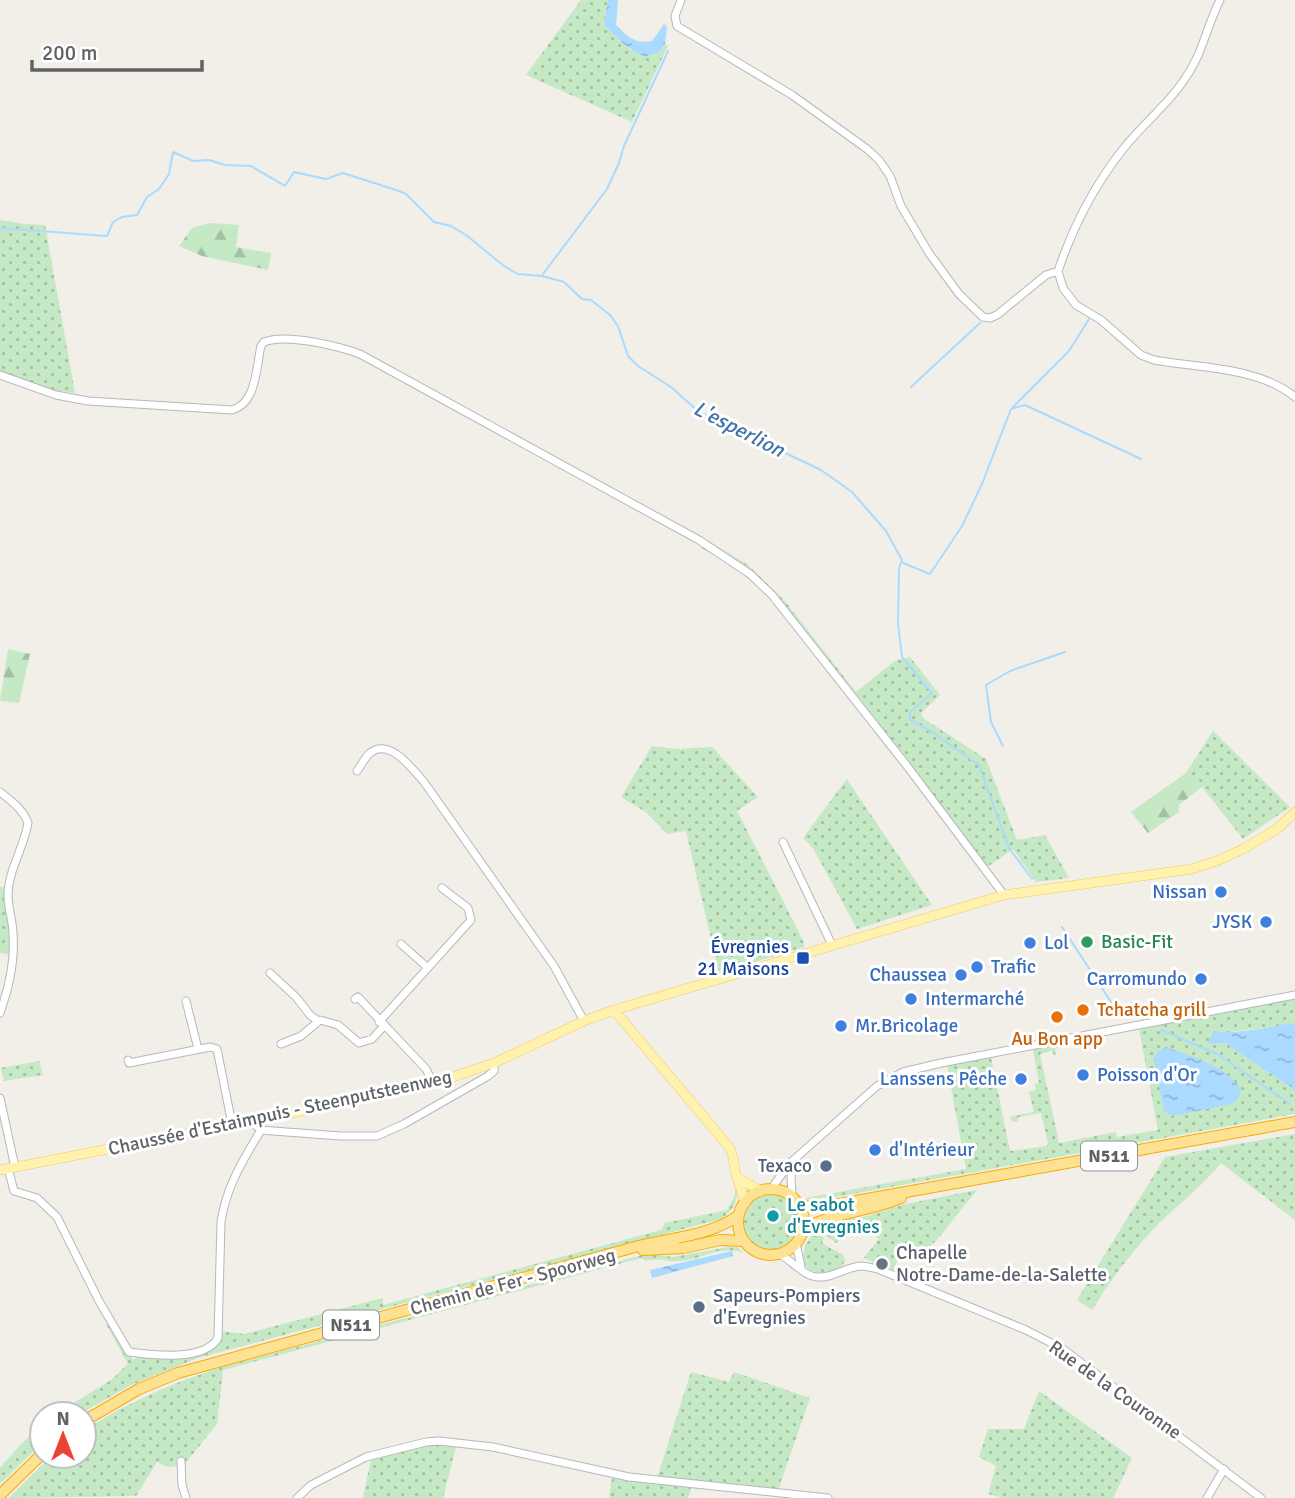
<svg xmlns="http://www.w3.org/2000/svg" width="1295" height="1498" font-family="Signika,sans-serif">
	<defs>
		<pattern id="grass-dots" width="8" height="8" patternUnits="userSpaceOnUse" patternTransform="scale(1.75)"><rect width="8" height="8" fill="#c5e8c5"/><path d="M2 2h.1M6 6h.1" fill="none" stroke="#a3c0a4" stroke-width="1.8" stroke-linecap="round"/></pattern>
		<pattern id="forest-firs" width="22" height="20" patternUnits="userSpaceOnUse" patternTransform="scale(1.75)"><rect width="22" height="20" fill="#c5e8c5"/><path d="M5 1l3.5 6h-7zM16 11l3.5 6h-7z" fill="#a3c0a4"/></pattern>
		<pattern id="water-ripples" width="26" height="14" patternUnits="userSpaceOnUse" patternTransform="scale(1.75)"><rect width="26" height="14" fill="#aadaff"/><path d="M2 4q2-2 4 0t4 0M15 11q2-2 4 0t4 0" fill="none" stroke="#8eb4d2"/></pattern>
	</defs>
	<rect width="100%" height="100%" fill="#f1efe8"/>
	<path fill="url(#grass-dots)" d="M581,0H608L604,24L631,50L645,57L659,52L665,44L668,46L632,122L526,75Z
		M0,220L25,224L45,225L75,393L45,389L0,373Z
		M707,540L748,565L784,600L856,692L896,660L910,657L940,695L921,713L923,718L986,759L1017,840L1045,835L1069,878L1036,882L1013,849L983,870L767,595L731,564L701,548Z
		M1213,731L1290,807L1243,839L1202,787L1186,773Z
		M652,746L678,749L712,747L758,797L737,811L804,942V947L719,973L686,831L667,834L647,813L621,797Z
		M847,779L852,787L932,905L857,929L813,848L803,838Z
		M0,887L12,888L15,955L0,953Z
		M1295,999V1024L1222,1033L1217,1044L1225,1042L1295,1090V1114L830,1198L813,1200L805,1198L966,1169L947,1065L991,1057L1010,1151L1047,1146L1048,1144L1041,1113L1018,1117V1121L1014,1122L1009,1117L1034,1112L1029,1092L1035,1090V1084L1039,1083L1033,1049L1058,1044L1060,1048L1055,1049L1056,1055H1054L1052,1051L1040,1054L1059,1143L1116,1132L1117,1137L1158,1130L1139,1029Z
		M39,1061L43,1075L4,1081L1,1068Z
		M1295,1134V1220L1221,1163C1206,1181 1189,1196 1171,1212C1141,1239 1113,1276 1092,1310L1077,1300L1165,1157Z
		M735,1180C740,1198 736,1208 721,1219L198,1358L131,1385L80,1414H56L111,1380L128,1364L106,1324L110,1321L133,1360L136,1358V1354L208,1350L217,1345L221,1331L244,1334L383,1298V1305L661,1230L665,1223L727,1210L735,1195Z
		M977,1190L937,1240L918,1257L904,1247L893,1270L864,1258L879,1239L857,1222L836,1243L818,1230L844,1220L867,1216L905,1204Z
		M744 1222a28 28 0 1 1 56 0a28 28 0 1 1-56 0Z
		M816,1231L824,1238L822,1243L843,1255L845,1261C836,1278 813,1276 802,1263L805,1245Z
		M729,1247H737L744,1253C720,1244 703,1260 679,1261C667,1262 658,1257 646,1261L641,1258L223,1370L217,1424L184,1465L168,1467L157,1462L136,1496L9,1498L51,1456H84V1430C129,1402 172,1383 222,1367L646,1254L673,1257Z
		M691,1372L729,1382L734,1372L810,1398L778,1490L657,1478Z
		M1039,1391L1132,1458L1113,1498H1003L988,1494L996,1466L979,1457L988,1429H1024Z
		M42,1426V1443L0,1484V1468L21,1444Z
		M457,1443L443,1498H363L371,1459L416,1446Z
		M612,1477L692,1486L688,1498H609Z"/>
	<path fill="url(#forest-firs)" d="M210,223L239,225L236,247L271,253L268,270L202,256L179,246L192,228Z
		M8,649L30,654L19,703L0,701Z
		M1186,773L1202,787L1179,805V812L1148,833L1131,812Z"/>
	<path fill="url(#water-ripples)" d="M608,0H618L616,25C629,37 633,44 652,41L664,24L667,27L665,44L659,52L645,57C628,49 616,38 604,24Z
		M1290,1023L1295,1024V1090L1225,1043L1210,1044L1208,1042L1214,1031C1227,1035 1274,1027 1290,1023Z
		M1166,1047C1191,1057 1227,1065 1241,1090L1237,1100L1231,1104L1173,1116L1164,1111L1154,1059L1157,1052Z
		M732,1251L733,1256L652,1278L650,1270Z"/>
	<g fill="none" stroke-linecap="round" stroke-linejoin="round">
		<path stroke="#aadaff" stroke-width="2" d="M0,228L107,236L113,222L122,217L137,215L147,197L159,189L169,174L173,152L193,161L209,160L225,165L251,166L285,186L294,172L326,179L343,173L399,191L406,194L434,222L451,226L466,235L504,266L518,274L542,276L564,282L582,299L591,300L610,315L618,326L628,356L638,366L671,387L699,412L821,470L852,492L886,531L902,560L899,568L898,624L902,657L931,692L930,695L910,712V720L932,732L979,765L1009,848L1032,879
			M543,274L607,189L619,163L624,146L668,51
			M911,387L980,323
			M1012,408L1069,351L1089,319
			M903,563L930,574L962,526L982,484L1011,409L1025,405L1141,459
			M1003,746L991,722L986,685L1010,671L1065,652
			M1062,927L1111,1002
			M1161,1030L1217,1054L1290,1104"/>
		<defs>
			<path id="minor" d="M681,0L675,16L677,26L792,95L867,149L879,160L890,176L901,206L929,253L959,294L983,317L990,318L997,315L1046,275L1058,271
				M1220,0C1205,30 1203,55 1182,83C1165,107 1142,125 1124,148C1095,184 1073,227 1058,271L1063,288L1076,305L1101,320L1141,355L1154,360C1199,368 1259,367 1295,397
				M0,375L56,395L88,401L232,410C257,403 256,367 261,346L264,342C286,333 338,346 360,354L699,540L750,574L772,595L907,766L1004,895
				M357,771C361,766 365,757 370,753C390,737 413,770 424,782L554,966L584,1021
				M0,792C11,801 23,809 28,823C24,848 8,870 8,896C8,908 13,921 13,934C15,960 9,988 0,1013
				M783,842L832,945
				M401,944L427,967
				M270,973L296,997L310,1015L318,1021
				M355,999L358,997L426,1069L433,1083
				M186,1001L198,1049
				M379,1022L471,920L468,908L442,888
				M281,1044L301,1036L320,1020L338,1025L359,1043L372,1039L384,1026
				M128,1060L129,1063L210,1047L217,1049L232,1124
				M0,1098L15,1167
				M250,1121L261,1130L273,1131L341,1136H377L404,1124L488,1076L494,1071V1063
				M8,1168L14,1191L37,1198L57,1217L99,1301L129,1352C152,1355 204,1362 218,1338L221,1222C226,1187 243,1160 261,1130
				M771,1189L790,1163L877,1086L903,1072L941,1063L1295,995
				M792,1197L791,1177L796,1160
				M796,1243L801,1267
				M779,1254C790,1259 800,1272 812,1276C830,1281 844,1267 861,1266C866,1266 872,1268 878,1269L1026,1330L1063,1349L1261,1498
				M181,1461L182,1485L186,1498
				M297,1498L311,1485L366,1457L426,1442L439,1441L493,1447L629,1477L828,1498
				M1207,1498L1224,1469"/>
			<path id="major" d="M614,1010L729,1147C735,1156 733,1165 736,1175C739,1185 743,1193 745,1203
				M0,1170L303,1111L447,1079L494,1063L584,1021L614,1010L1004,895L1192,869L1217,861L1243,849L1277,829L1295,812
				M738,1178L761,1191"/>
			<path id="highway" d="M738 1222a33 33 0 1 1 66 0a33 33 0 1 1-66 0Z
				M799,1205L821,1207L839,1204L1295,1122
				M803,1229C833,1213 870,1211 901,1198
				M643,1250L683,1248L720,1240L744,1241
				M84,1421L139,1389L178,1373L635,1247C669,1238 711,1236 739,1215
				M0,1495L42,1454"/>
		</defs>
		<use href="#minor" stroke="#b5b8bc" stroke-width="9"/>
		<use href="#major" stroke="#f2c960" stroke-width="10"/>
		<use href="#highway" stroke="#f9ab00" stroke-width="12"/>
		<use href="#minor" stroke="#fff" stroke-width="7"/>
		<use href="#major" stroke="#fff2af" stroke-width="9"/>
		<use href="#highway" stroke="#fde293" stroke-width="10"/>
	</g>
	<g fill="#3f7fe0" stroke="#fff" stroke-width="2.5">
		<circle cx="1221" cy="892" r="7"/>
		<circle cx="1266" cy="922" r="7"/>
		<circle cx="1030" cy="943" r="7"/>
		<circle cx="977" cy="967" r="7"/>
		<circle cx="961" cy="975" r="7"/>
		<circle cx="1201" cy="979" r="7"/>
		<circle cx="911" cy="999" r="7"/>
		<circle cx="841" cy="1026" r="7"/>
		<circle cx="1083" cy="1075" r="7"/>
		<circle cx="1021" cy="1079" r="7"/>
		<circle cx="875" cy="1150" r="7"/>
	</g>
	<circle fill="#2e9e5b" stroke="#fff" stroke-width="2.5" cx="1087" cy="942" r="7"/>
	<rect fill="#1a4fb4" stroke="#fff" stroke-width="2.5" x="796" y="951" width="14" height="14" rx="3.5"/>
	<g fill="#e8710a" stroke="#fff" stroke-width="2.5">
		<circle cx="1083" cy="1010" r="7"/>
		<circle cx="1057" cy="1017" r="7"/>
	</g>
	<g fill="#5c6f8a" stroke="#fff" stroke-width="2.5">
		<circle cx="826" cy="1166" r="7"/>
		<circle cx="699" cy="1307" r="7"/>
	</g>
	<circle fill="#0f9aa8" stroke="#fff" stroke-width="2.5" cx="773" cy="1216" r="7"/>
	<circle fill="#6b7280" stroke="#fff" stroke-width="2.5" cx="882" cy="1264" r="7"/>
	<g text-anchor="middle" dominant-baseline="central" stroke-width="6" stroke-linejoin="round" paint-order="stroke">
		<g fill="#fff" stroke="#8f9295" stroke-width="2">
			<rect x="1081" y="1141.5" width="56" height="29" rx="5"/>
			<rect x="323" y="1310.5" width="56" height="29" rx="5"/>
		</g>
		<g font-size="18" font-weight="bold" fill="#5f6368">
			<text x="1109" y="1156">N511</text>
			<text x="351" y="1325">N511</text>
		</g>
		<g font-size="19" fill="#366cbe" stroke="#fff" text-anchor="start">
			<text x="1207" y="892" text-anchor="end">Nissan</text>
			<text x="1252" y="922" text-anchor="end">JYSK</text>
			<text x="1044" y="943">Lol</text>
			<text x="991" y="967">Trafic</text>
			<text x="947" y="975" text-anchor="end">Chaussea</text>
			<text x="1187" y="979" text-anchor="end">Carromundo</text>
			<text x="925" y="999">Intermarché</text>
			<text x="855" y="1026">Mr.Bricolage</text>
			<text x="1097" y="1075">Poisson d'Or</text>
			<text x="1007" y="1079" text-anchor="end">Lanssens Pêche</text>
			<text x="889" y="1150">d'Intérieur</text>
		</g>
		<g font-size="19" fill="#27864d" stroke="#fff" text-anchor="start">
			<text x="1101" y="942">Basic-Fit</text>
		</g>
		<g font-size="19" fill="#164399" stroke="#fff" text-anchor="end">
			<text x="789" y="947">Évregnies<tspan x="789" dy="22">21 Maisons</tspan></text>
		</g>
		<g font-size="19" fill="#c56008" stroke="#fff" text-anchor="start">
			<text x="1097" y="1010">Tchatcha grill</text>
			<text x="1057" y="1039" text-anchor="middle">Au Bon app</text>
		</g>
		<g font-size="19" fill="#5f6368" stroke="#fff">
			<text transform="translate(280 1113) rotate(-12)">Chaussée d'Estaimpuis - Steenputsteenweg</text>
			<text transform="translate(513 1282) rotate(-15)">Chemin de Fer - Spoorweg</text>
			<text transform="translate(1115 1390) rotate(35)">Rue de la Couronne</text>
		</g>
		<g font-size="19" fill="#4e5e75" stroke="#fff" text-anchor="end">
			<text x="812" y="1166">Texaco</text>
			<text x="713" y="1296" text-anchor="start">Sapeurs-Pompiers<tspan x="713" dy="22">d'Evregnies</tspan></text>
		</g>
		<g font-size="19" fill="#0d838f" stroke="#fff" text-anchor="start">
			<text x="787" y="1205">Le sabot<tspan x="787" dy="22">d'Evregnies</tspan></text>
		</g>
		<g font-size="19" fill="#5b616d" stroke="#fff" text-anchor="start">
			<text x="896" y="1253">Chapelle<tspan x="896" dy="22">Notre-Dame-de-la-Salette</tspan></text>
		</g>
		<g font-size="21" font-style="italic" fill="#4174aa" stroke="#fff">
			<text transform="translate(739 429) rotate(27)">L'esperlion</text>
		</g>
	</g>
	<g transform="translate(63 1435)"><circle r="33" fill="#ffffff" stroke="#bfc1c3" stroke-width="2"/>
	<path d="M0-5L12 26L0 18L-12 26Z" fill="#ea4335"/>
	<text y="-10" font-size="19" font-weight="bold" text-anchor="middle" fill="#5f6368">N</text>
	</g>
	<path d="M32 60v10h170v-10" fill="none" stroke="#5f6368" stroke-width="3.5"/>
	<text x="42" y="60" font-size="21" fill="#5f6368" stroke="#ffffff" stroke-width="5" paint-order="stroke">200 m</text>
</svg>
